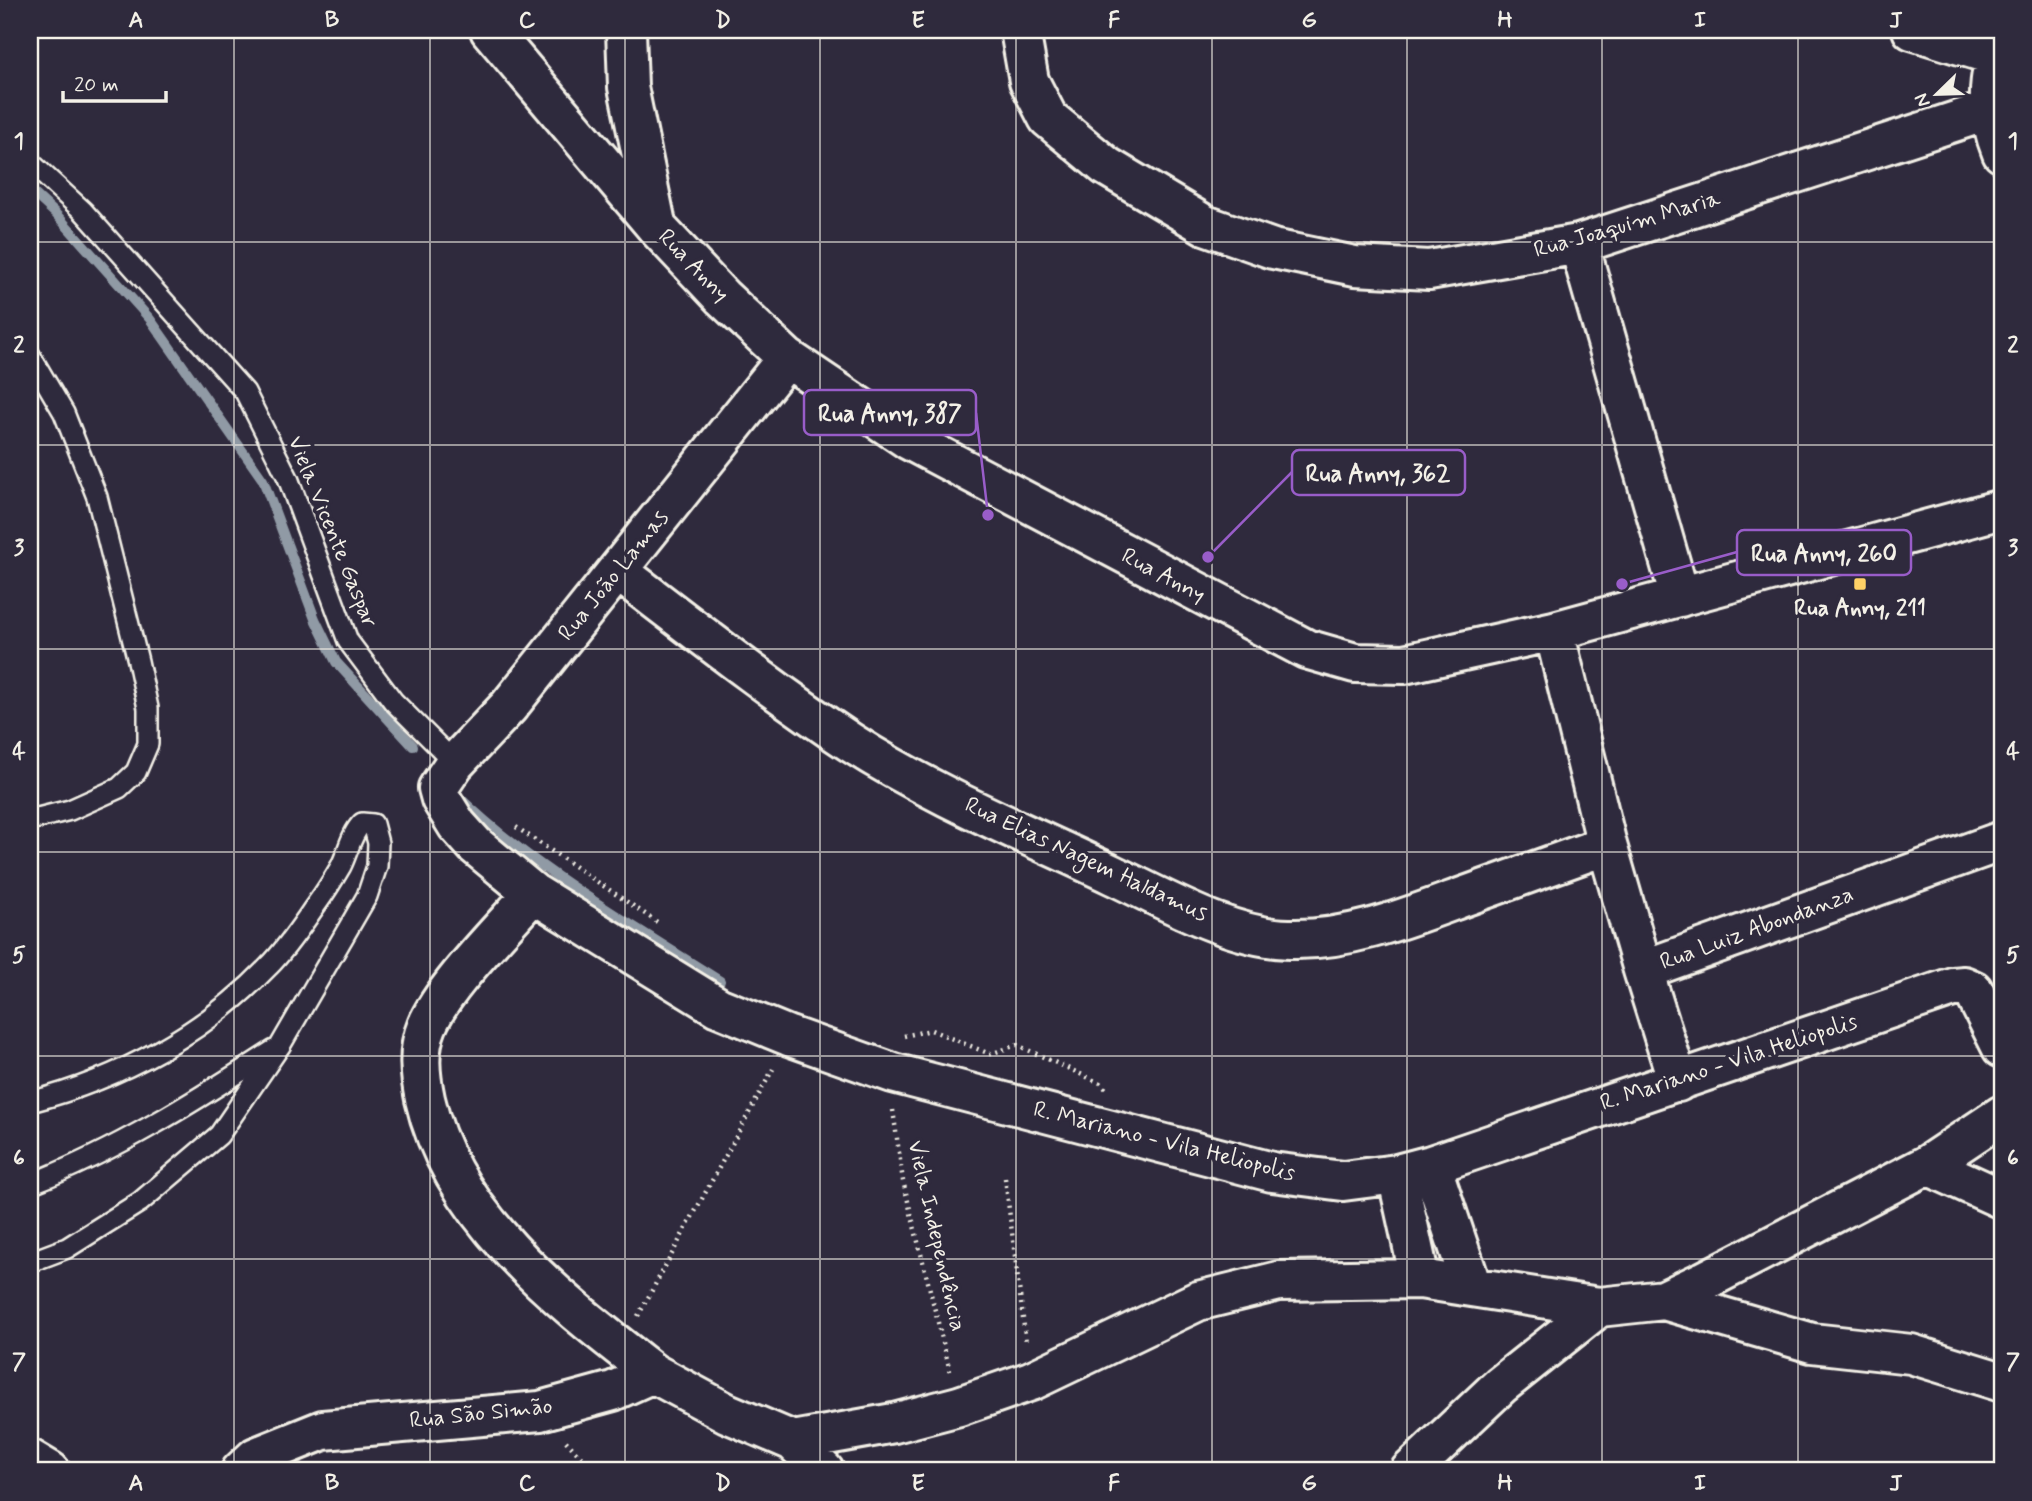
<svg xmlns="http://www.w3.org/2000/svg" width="2032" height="1501" font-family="Mynerve,sans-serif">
	<rect width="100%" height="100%" fill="#2f2a3d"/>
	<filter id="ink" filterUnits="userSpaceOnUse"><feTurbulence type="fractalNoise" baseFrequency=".0143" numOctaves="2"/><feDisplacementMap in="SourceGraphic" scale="14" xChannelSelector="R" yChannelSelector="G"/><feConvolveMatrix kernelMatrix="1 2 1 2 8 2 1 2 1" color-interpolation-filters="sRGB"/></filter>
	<g filter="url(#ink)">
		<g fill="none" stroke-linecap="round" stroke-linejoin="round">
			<path stroke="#909aa5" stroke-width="10" d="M30,190L55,213L150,319L263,480L315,619L336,662L413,746
				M458,796C534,870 631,924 720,981"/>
			<defs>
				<path id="lane" d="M30,162L83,211L245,392L288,478L348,641L393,701L455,763
					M30,355L64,413L97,497L138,661L148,708V744L136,772L119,788L70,810L30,820
					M30,1102C120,1079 205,1033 269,966C288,947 303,923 318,902C326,891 334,878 341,866C348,852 351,834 362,823L373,824L378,843L377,866L367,896L280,1046L219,1135L140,1202L67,1248L30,1262
					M30,1184C118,1150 195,1101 274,1050"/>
				<path id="street" d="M490,30L657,228L722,297L787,358L909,440L1306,649L1355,663L1404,664L1554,631L2002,509
					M626,30L628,87L656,224
					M1020,30L1029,81L1048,118L1106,166L1205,225L1273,249L1355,266L1429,270L1579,244L1990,110
					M1912,30L1996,56
					M2002,45C1984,79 1988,118 2002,153
					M1579,244L1680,597
					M787,358L509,706L455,763L438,788L441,799L457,825L475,845L533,893L718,1007L789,1036L893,1073L1272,1172L1343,1181L1397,1174L1431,1165L1953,987L1964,986L1973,990L2002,1048
					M618,571C694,629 770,689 850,742C932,795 1025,833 1113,875C1164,899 1231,938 1289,939C1348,941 1406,918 1460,898C1509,880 1558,863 1607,845
					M1554,631L1607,845L1643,970L2002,841
					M533,893C504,927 443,987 427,1026C417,1050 420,1075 425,1099C452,1219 561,1301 653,1373
					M1643,970L1678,1082
					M1431,1165L1472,1287
					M1927,1165L2002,1199
					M1397,1174L1420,1279
					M1664,1300L1812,1343L1911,1354L2002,1382
					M793,1441L894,1423L959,1406L1031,1381L1198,1301L1279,1281L1420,1279L1599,1307
					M30,1459L50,1471
					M241,1471L256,1457L323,1430L540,1411L613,1391L653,1373L727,1413L793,1441L824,1471
					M1410,1471L1501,1385L1599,1307L1664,1300L1704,1281L1927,1165L2002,1115"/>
			</defs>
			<use href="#lane" stroke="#f4f1e8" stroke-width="24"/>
			<use href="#street" stroke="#f4f1e8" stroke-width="44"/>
			<path stroke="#f4f1e8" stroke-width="4.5" stroke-dasharray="2 5" stroke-linecap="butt" d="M516,827L660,924
				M904,1036L931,1030L990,1054L1017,1045L1100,1083L1106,1089
				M893,1110L903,1181L950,1371
				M1005,1178L1026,1342
				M638,1316L773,1069
				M566,1441L594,1471"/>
			<use href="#lane" stroke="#2f2a3d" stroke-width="19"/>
			<use href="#street" stroke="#2f2a3d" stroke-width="38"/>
		</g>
	</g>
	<path fill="none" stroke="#f4f1e8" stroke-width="2" stroke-opacity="0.55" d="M234,30V1471M430,30V1471M625,30V1471M820,30V1471M1016,30V1471M1212,30V1471M1407,30V1471M1602,30V1471M1798,30V1471M30,242H2002M30,445H2002M30,649H2002M30,852H2002M30,1056H2002M30,1259H2002"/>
	<rect fill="#ffd166" stroke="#2f2a3d" stroke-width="2.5" x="1853" y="577" width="14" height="14" rx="3.5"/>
	<g text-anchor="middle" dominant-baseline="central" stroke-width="7" stroke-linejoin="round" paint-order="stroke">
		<g font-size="23" fill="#f4f1e8" stroke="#2f2a3d">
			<text transform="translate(1627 225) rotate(-16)">Rua Joaquim Maria</text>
			<text transform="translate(693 266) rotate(46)">Rua Anny</text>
			<text transform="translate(332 532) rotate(68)">Viela Vicente Gaspar</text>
			<text transform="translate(614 576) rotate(-51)">Rua João Lamas</text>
			<text transform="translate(1163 576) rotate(28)">Rua Anny</text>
			<text transform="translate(1086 860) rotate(25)">Rua Elias Nagem Haldamus</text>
			<text transform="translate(1757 929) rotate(-20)">Rua Luiz Abondanza</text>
			<text transform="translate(1729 1063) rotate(-18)">R. Mariano - Vila Heliopolis</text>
			<text transform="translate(1164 1142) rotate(14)">R. Mariano - Vila Heliopolis</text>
			<text transform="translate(936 1236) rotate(77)">Viela Independência</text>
			<text transform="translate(481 1414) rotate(-6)">Rua São Simão</text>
		</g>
		<g font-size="23" font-weight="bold" fill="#f4f1e8" stroke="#2f2a3d">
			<text x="1860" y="609">Rua Anny, 211</text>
		</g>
	</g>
	<path fill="none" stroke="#995dc9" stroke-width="2.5" d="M988 515L976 413M1208 557L1292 472M1622 584L1737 552"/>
	<g fill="#995dc9" stroke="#2f2a3d" stroke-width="2.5">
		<circle cx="988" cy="515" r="7"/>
		<circle cx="1208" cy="557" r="7"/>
		<circle cx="1622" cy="584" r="7"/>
	</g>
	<g fill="#2f2a3d" stroke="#995dc9" stroke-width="2.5">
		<rect x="804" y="390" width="172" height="45" rx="7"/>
		<rect x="1292" y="450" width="173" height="45" rx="7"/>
		<rect x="1737" y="530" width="174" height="45" rx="7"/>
	</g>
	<g font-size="24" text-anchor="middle" font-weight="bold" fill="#f4f1e8">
		<text x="890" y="421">Rua Anny, 387</text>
		<text x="1378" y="481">Rua Anny, 362</text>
		<text x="1824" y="561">Rua Anny, 260</text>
	</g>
	<rect width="2032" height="1501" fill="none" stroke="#2f2a3d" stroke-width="77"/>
	<g transform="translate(1937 94) rotate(247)" stroke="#2f2a3d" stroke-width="5" paint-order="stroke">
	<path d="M0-5L12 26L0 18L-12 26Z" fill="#f4f1e8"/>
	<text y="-10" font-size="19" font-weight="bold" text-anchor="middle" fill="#f4f1e8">N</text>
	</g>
	<path d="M63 91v10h103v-10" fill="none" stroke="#f4f1e8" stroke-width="3.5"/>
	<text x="74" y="91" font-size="21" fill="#f4f1e8" stroke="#2f2a3d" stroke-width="5" paint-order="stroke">20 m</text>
	<rect x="38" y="38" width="1956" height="1424" fill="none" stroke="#f4f1e8" stroke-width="2.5"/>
	<g font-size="23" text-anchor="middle" font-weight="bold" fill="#f4f1e8">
		<text x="136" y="27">A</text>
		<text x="332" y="27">B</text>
		<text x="527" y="27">C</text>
		<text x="723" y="27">D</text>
		<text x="918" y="27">E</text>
		<text x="1114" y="27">F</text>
		<text x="1309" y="27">G</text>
		<text x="1505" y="27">H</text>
		<text x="1700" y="27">I</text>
		<text x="1896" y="27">J</text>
		<text x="19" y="148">1</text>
		<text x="2013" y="148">1</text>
		<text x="19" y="352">2</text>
		<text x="2013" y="352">2</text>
		<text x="19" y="555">3</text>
		<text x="2013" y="555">3</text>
		<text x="19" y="758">4</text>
		<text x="2013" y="758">4</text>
		<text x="19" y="962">5</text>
		<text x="2013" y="962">5</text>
		<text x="19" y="1165">6</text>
		<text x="2013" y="1165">6</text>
		<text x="19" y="1369">7</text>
		<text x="2013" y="1369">7</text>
		<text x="136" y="1490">A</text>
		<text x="332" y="1490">B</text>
		<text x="527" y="1490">C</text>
		<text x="723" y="1490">D</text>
		<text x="918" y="1490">E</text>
		<text x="1114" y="1490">F</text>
		<text x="1309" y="1490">G</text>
		<text x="1505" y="1490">H</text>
		<text x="1700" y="1490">I</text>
		<text x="1896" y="1490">J</text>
	</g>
</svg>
